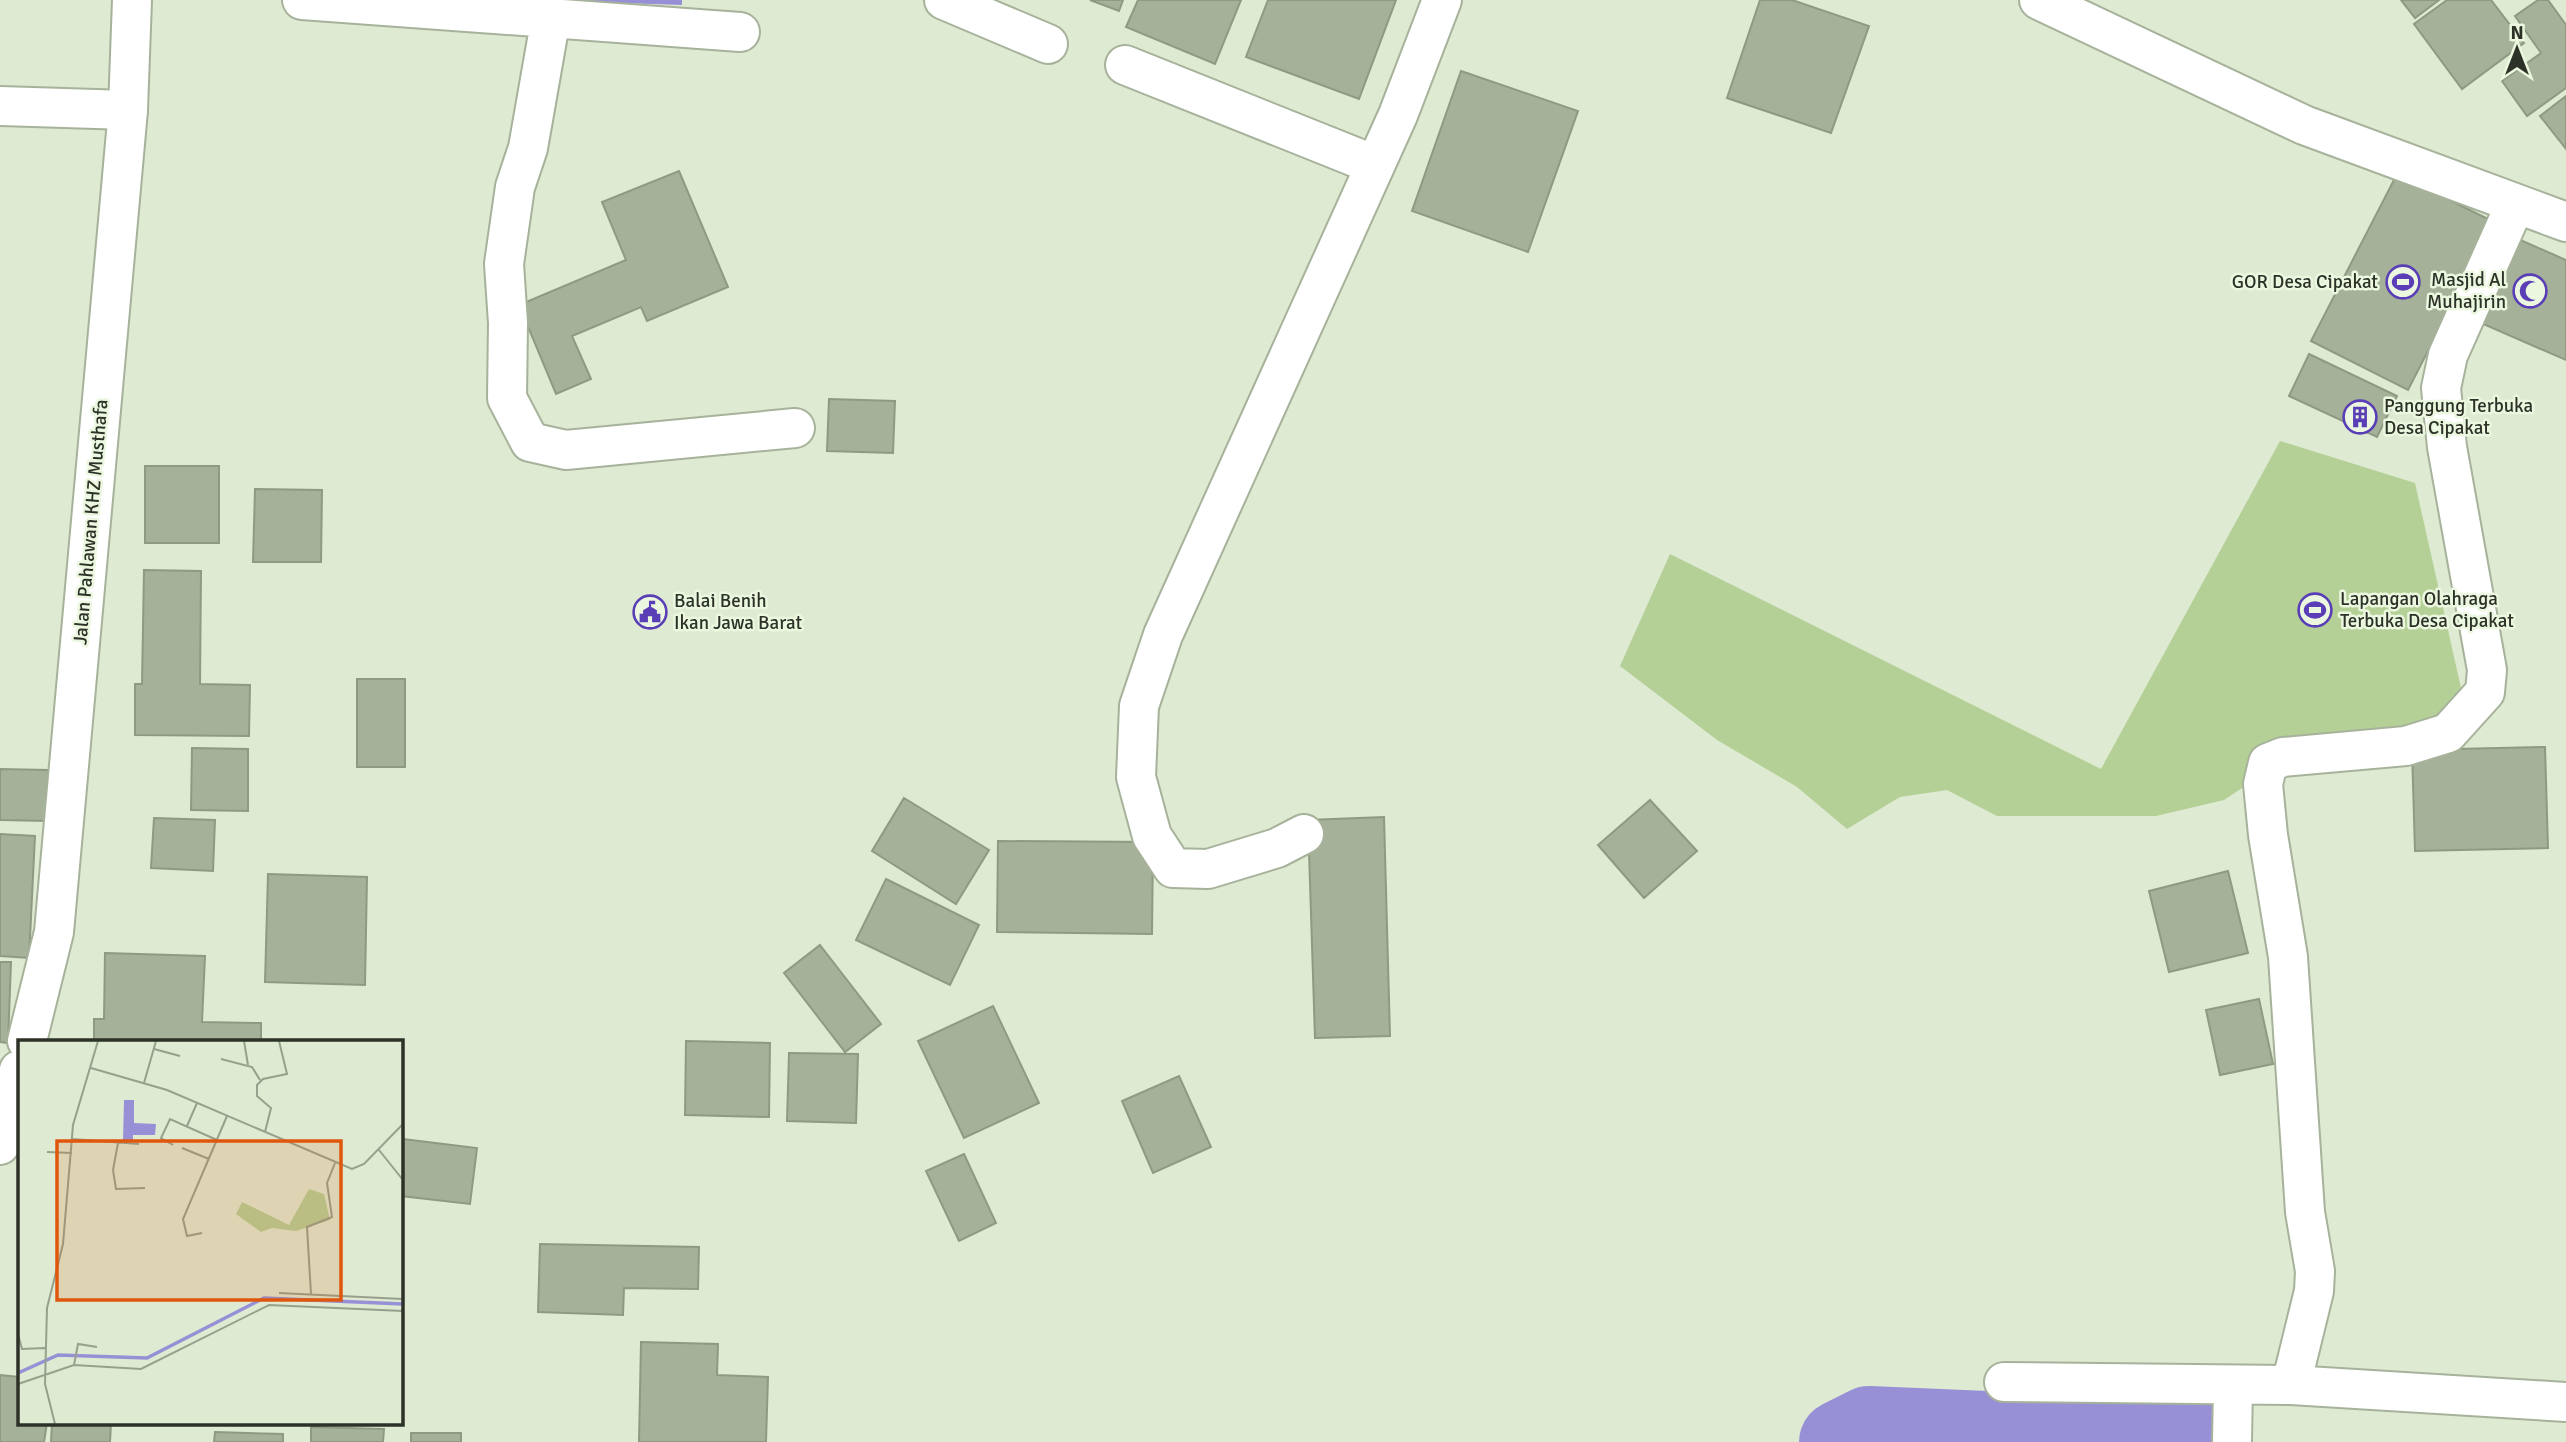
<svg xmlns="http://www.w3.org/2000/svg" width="2566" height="1442" font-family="Signika,sans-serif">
	<rect width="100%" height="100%" fill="#deead1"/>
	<path fill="#b5d097" d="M2280,441L2415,483L2468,719L2280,763L2224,800L2156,816H1997L1947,790L1900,797L1847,829L1797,787L1717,740L1620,666L1670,554L2101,769Z"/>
	<path fill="#9790d7" d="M590,0H682V5L590,2Z"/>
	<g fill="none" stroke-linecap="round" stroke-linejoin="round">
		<path stroke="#9790d7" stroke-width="84" d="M1841,1442L1869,1428L2201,1442"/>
	</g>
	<path fill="#a5b199" stroke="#8f9a83" stroke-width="2" d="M1090,0H1123L1119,11Z
		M1138,0H1241L1215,64L1126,27Z
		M1268,0H1396L1359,99L1246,57Z
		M1760,0H1792L1869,26L1831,133L1727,98Z
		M2401,0H2439L2415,18Z
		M2447,0H2491L2524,43L2462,89L2414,24Z
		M2538,0H2548L2566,25V88L2527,116L2502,81L2541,53L2515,16Z
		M1461,71L1578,111L1528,252L1412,211Z
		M2566,96V149L2540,116Z
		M679,171L728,287L647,321L641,307L572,336L591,379L556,394L519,305L626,260L602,202Z
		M2397,174L2494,222L2408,390L2311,341Z
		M2518,239L2566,260V360L2481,323Z
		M2309,354L2397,396L2377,437L2289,396Z
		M829,399L895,401L893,453L827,451Z
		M145,466H219V543H145Z
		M255,489L322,490L321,562H253Z
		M144,570L201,571L200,684L250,685L249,736L135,735V684H142Z
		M357,679H405V767H357Z
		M2545,747L2548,848L2415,851L2412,750Z
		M192,748L248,749V811L191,810Z
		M0,769L48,770L47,821L0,820Z
		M904,798L989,850L956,904L872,851Z
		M1650,800L1697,851L1644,898L1598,845Z
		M1384,817L1390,1036L1315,1038L1308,820Z
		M154,818L215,820L213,871L151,868Z
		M0,834L35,836L29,958L0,956Z
		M998,841L1153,842L1152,934L997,932Z
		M2228,871L2248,953L2169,972L2149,891Z
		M268,874L367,877L365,985L265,982Z
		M886,879L979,925L950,985L856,940Z
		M820,945L881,1024L845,1052L784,973Z
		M105,953L205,956L202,1022L261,1023V1041H94V1019H104Z
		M0,962H11L8,1043L0,1042Z
		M2259,999L2273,1064L2220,1075L2206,1010Z
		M993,1006L1039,1103L964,1138L918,1041Z
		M686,1041L770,1043L769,1117L685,1115Z
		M789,1053L858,1054L856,1123L787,1121Z
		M1179,1076L1211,1147L1153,1173L1122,1101Z
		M403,1139L477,1148L470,1204L401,1196Z
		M964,1154L996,1223L959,1241L926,1171Z
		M540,1244L699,1247L698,1289L624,1288L623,1315L538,1312Z
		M641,1342L718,1344L717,1375L768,1377L766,1442H639Z
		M0,1375L19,1377V1423H47L44,1442H0Z
		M52,1423H111L110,1442H51Z
		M311,1427L384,1429L383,1442H311Z
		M215,1432L283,1434V1442H214Z
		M411,1433H461V1442H411Z"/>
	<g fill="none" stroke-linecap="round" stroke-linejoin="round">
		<defs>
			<path id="minor" d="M302,0L740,32
				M944,0L1048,44
				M2039,0L2304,125L2566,222
				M551,17L528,148L515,187L504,264L508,323L507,398L530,442L566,450L795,428
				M1125,65L1375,165
				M0,106L128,110
				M1304,834L1277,848L1208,869L1173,868L1152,836L1136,777L1139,706L1163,635L1398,115L1442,0
				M2004,1382L2291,1385L2566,1402
				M2291,1385L2314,1291L2315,1271L2305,1212L2288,957L2268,835L2263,784L2268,763L2283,757L2406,746L2448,733L2485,692L2487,670L2447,447L2441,388L2448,355L2515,205
				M2232,1442L2233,1385"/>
			<path id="tertiary" d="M27,1041L54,932L128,110L132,0
				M0,1145L19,1070"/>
		</defs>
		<use href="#minor" stroke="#a7b29b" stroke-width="42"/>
		<use href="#tertiary" stroke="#a7b29b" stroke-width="42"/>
		<use href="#minor" stroke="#fff" stroke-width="38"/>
		<use href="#tertiary" stroke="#fff" stroke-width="38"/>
	</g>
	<defs>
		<symbol id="stadium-ring" viewBox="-11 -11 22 22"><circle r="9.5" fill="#ebf7df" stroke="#593eb6" stroke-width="1.5"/><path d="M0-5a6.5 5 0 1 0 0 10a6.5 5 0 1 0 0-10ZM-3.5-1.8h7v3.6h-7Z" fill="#593eb6"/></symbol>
		<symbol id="mosque-ring" viewBox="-11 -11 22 22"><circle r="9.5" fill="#ebf7df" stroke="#593eb6" stroke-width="1.5"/><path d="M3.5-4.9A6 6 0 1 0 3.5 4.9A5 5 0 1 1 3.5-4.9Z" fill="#593eb6"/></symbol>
		<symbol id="building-ring" viewBox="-11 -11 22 22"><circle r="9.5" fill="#ebf7df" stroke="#593eb6" stroke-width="1.5"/><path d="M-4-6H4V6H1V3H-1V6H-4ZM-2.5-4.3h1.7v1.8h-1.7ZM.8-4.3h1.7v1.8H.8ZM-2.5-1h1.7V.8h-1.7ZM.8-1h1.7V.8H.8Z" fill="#593eb6"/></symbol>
		<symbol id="civic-ring" viewBox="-11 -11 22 22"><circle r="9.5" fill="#ebf7df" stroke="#593eb6" stroke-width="1.5"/><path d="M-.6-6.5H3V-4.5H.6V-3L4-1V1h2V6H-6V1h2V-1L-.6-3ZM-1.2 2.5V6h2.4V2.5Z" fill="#593eb6"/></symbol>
	</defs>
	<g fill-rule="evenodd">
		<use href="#stadium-ring" x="2384" y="263" width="38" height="38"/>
		<use href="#mosque-ring" x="2511" y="272" width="38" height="38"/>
		<use href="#building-ring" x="2341" y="398" width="38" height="38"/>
		<use href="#stadium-ring" x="2296" y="591" width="38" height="38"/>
		<use href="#civic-ring" x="631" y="593" width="38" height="38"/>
	</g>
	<g text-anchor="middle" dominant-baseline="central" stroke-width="5" stroke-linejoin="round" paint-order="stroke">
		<g font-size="19" fill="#2d3228" stroke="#ebf7df" text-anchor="start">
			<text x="2506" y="280" text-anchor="end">Masjid Al<tspan x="2506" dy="22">Muhajirin</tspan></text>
			<text x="2378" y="282" text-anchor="end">GOR Desa Cipakat</text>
			<text x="2384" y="406">Panggung Terbuka<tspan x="2384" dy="22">Desa Cipakat</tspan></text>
			<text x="2340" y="599">Lapangan Olahraga<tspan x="2340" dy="22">Terbuka Desa Cipakat</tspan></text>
			<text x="674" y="601">Balai Benih<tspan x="674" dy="22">Ikan Jawa Barat</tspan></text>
		</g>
		<g font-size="19" fill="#2d3228" stroke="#ebf7df">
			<text transform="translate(91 522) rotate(-85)">Jalan Pahlawan KHZ Musthafa</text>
		</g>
	</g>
	<g transform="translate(18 1040)">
		<rect width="385" height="385" fill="#deead1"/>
		<path d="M291,149L306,154L312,180L278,191L254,188L243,192L218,174L224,162L271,185Z" fill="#b5d097"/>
		<path d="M106,60H116V83L138,84L137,95H115V101H105Z" fill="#9790d7"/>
		<path fill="none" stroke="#9790d7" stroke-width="3.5" d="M0,333L40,315L129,318L246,258L385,264"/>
		<path fill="none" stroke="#97a08d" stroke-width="2" d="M226,1L230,25M136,9L162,16M203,19L234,27L242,40M73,28L149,50L334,129L346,124L385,84M126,43L138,1M169,86L179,63M247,92L253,68L239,56V45L245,39L269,34L261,1M54,99L121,104M100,103L95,130L98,149L127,148M155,105L143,98L152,79L199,100M164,108L191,119M361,110L385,140M29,112L54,113M184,193L169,196L165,179L209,76M261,253L385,259M293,254L289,187L314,177L309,143L317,123M0,294L4,309L27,308M56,325L60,304L79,307M0,344L56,325L123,329L251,265L385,271M37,384L27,344L29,268L45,204L55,85L80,1"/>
		<path fill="#df570d" fill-opacity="0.15" stroke="#df570d" stroke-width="3.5" d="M39,101H323V260H39Z"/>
		<rect width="385" height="385" fill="none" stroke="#2d3228" stroke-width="3.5"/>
	</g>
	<g transform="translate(2517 49)" stroke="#ebf7df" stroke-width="5" paint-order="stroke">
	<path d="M0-5L12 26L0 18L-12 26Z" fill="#2d3228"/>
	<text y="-10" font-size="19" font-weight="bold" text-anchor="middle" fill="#2d3228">N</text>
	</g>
</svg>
